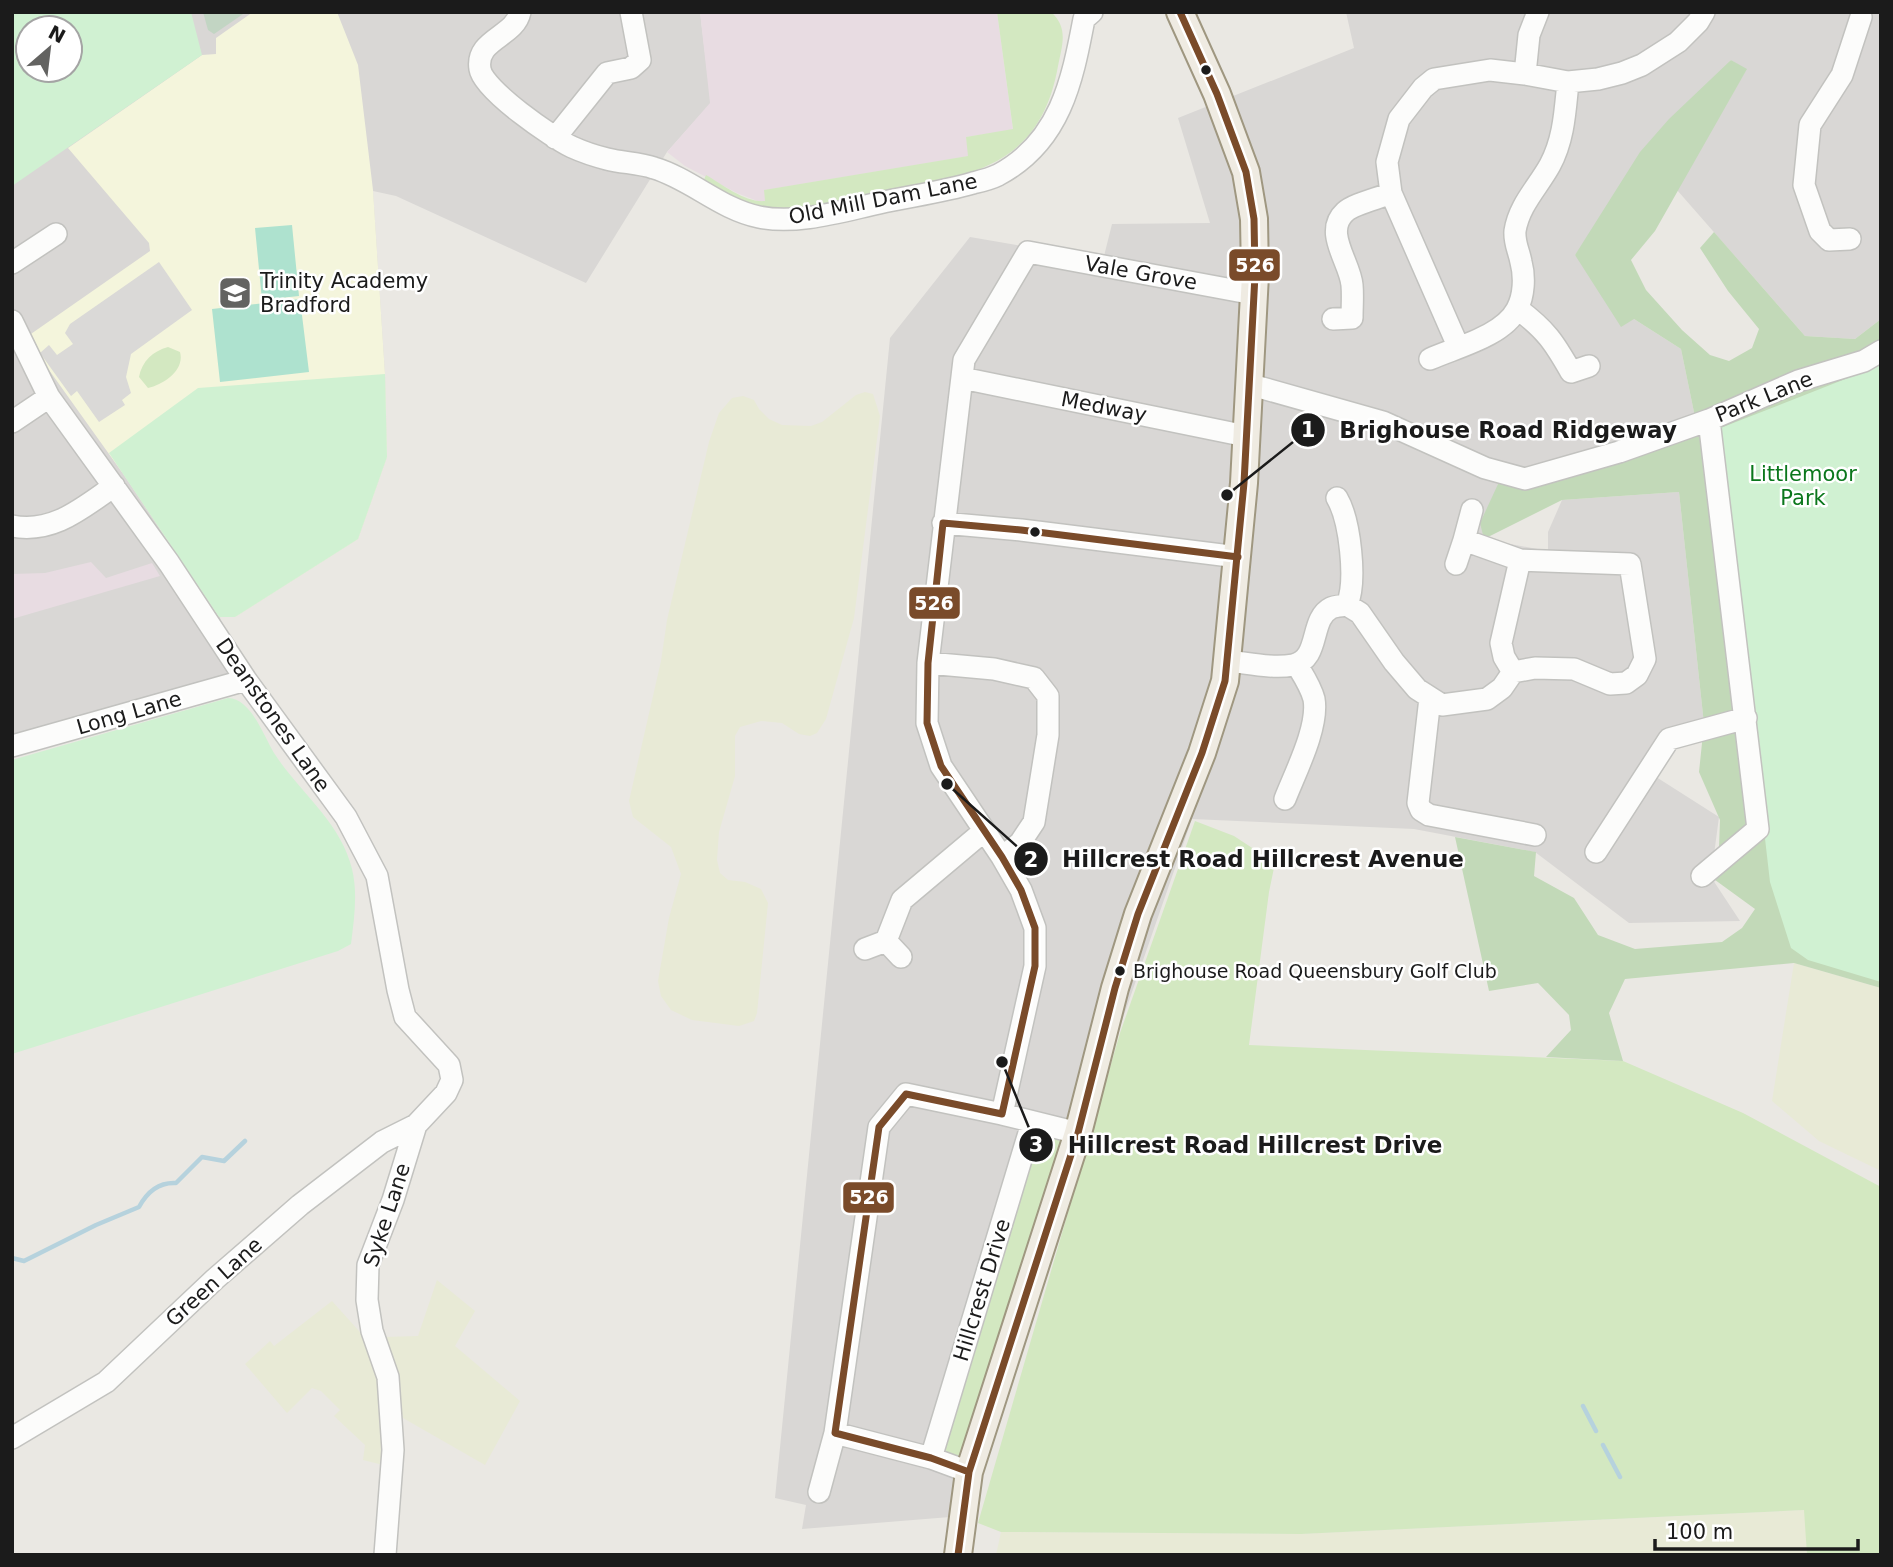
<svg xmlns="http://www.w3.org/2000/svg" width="1893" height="1567" font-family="'DejaVu Sans',sans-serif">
	<rect width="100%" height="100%" fill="#eae8e3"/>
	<path fill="#d9d7d5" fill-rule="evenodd" d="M12,12H700L711,103L667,152L586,283L396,196L373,191L385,374L387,457L358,539L235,617H220L231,676L12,746ZM28,28H70V70H28Z
		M1346,12H1881V319L1855,339L1805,336L1677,190L1746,70L1731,60L1575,255L1634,319L1681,349L1696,422L1567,461L1512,470L1484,539L1548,551V532L1562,500L1679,492L1704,724L1642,768L1719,817L1711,877L1740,921L1629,923L1535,852L1414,829L1192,819L950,1517L802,1529L806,1505L775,1498L890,338L970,237L1103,260L1112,224L1210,223L1178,118L1354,48Z"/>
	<path fill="#e8dce2" d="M700,12H997L1013,130L966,137L969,156L765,190L766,201L760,202L737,193L685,166L667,152L710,103Z
		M91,562L106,578L152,563L160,576L12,619V574L45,573Z"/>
	<path fill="#f4f5dc" d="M253,12H337L358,65L373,190L385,374L387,457L358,539L235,617H219L124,475L34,349L28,336L150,251L149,243L68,148L202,55L216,54V38Z"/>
	<path fill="#e8ead6" d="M865,392L873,394L880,416L854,618L826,719L817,733L810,736L799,734L782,723L761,721L740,727L735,736V776L719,832L717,860L720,873L728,880L745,882L761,889L768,903L757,1013L754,1021L739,1026L692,1020L671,1010L661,996L658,981L669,918L681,874L671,847L633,817L629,801L661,661L667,620L709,442L719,413L732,398L743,396L754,400L759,409L769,419L782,425L811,426L822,422L856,395Z
		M1794,963L1881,988V1171L1819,1141L1772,1101Z
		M437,1280L475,1311L455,1346L520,1401L485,1465L403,1418L385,1337L418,1336Z
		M332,1301L368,1341L382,1380L383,1465L363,1460L365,1445L334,1416L340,1410L321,1391L312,1388L287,1413L245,1364L270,1341L274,1346Z
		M1805,1510L1807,1555H996L1001,1532L1301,1534Z"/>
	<path fill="#d3e8c1" d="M997,12H1051C1069,28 1062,45 1058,66C1039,173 964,175 876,194C849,199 808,212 782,211C752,209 729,195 703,182L706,175C723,185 746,203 765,201L764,190L968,156L966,137L1013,129Z
		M168,347L180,352C185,370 164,384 148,388L139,377C142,361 153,351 168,347Z
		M1195,821L1234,836L1275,863L1269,892L1249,1045L1623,1061L1743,1113L1881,1187V1555H1807L1804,1510L1301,1534L1001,1532L978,1523L1120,1033Z
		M1044,1133L1062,1139L1029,1251L960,1460L946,1453V1445L1038,1137Z"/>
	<path fill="#c2d9b8" d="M1731,60L1747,69L1655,231L1631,260L1646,290L1682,330L1710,355L1729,361L1752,348L1759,329L1728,291L1700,248L1714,232L1805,336L1855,339L1881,319V988L1794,963L1625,979L1609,1013L1623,1061L1546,1057L1571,1030L1569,1015L1538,983L1489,991L1455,837L1536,852L1534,876L1574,898L1598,935L1635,949L1722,942L1742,928L1755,909L1711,877L1719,848L1720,820L1699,772L1704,724L1679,492L1562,500L1484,539L1480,523L1499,482L1696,422L1681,349L1634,319L1621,327L1575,255L1640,152L1669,119Z"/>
	<path fill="#c2d5c3" d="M203,12H246L214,34L208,30Z"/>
	<path fill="#d0f1d2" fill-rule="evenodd" d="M12,12H191L202,55L12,186ZM28,28H70V70H28Z
		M1881,365V982L1808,960L1791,948L1770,882L1718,429Z
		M385,374L387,457L358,539L235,617H219L109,453L198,388Z
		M228,698C251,698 264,737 274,753C299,792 341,822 352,869C358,893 354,920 351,944L338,951L12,1054V760Z"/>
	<path fill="#aee2cf" d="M292,225L299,296L262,300L255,228Z
		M300,299L309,372L220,382L212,309Z"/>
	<path fill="#dad9d7" d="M159,262L192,310L131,354L126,377L131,393L122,400L125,405L99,422L77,391L71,396L40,353L49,345L57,355L73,344L65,333L70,324Z"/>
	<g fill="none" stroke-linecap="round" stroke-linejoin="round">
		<path stroke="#b6d2dd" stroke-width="4.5" d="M12,1258L24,1261L96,1225L139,1207C147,1192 158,1182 176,1183L202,1157L224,1161L245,1141
			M1583,1406L1596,1431
			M1603,1445L1620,1477"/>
		<defs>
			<path id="minor" d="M520,12C515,37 475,39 480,69C483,90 553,138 572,147C583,152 595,156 607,159C623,163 639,163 654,168C691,179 720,209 759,217C797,225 842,211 879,203C911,196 942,192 973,183C981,181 990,179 998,175C1060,142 1072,82 1084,19L1092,12
				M1525,74L1529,35L1538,12
				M555,138L607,73L631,68L640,60L631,12
				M1850,239L1829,240L1820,231L1804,185L1810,125L1842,75L1861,17
				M12,263L56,234
				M1518,309C1546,330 1554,342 1571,372L1589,366
				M1333,319L1352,318C1352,307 1353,296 1352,285C1350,262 1323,232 1345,212C1353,204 1380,198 1391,193
				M12,321L49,397L169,563L246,680L346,817L377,876L398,990L405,1017L449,1065L452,1080L446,1093L416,1125L382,1142L300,1205L215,1279L106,1382L12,1438
				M1458,346L1391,193L1387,162L1399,119L1423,88L1434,79L1490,70L1525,74L1568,82L1598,79L1622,73L1642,65L1678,42L1698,22L1704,12
				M1430,359C1457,347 1503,336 1517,309C1524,296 1525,277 1521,262C1519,251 1514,243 1515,231C1519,205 1538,187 1550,165C1564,139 1565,111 1568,82
				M962,378L1246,436
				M1248,384L1383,422L1485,468L1525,479L1619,452L1709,420L1798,381L1864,361L1881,351
				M12,422L49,397
				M1337,498C1350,520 1357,581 1347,605
				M1472,510L1464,540L1520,560
				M943,523L1021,530L1238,557
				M12,526C53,534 82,508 114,486
				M1456,564L1464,540
				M1228,661C1248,663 1273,669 1293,665C1321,659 1309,619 1331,608C1335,606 1342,606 1347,605L1360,613L1394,662L1417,689L1442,705L1487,699L1502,688L1513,672L1504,657L1501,643L1520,560L1630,564L1645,659L1637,675L1626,683L1610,684L1574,669L1535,668L1513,672
				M928,663L994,669L1034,678L1048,696V735L1034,822L1020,843L1002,857
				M1430,698L1418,803L1421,810L1429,815L1535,835
				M12,746L246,680
				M1285,799C1295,773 1319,727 1314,699C1311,687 1303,675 1297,665
				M1596,852L1669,739L1746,718
				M1702,876L1758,829L1709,420
				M886,941L901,957
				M865,949L886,941L902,900L984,831
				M1002,1114L1035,966V928L1021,890L1002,857L941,766L927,723L928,663L964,360L1028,252L1254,294
				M835,1433L931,1458L969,1472
				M931,1458L1032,1123
				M819,1492L835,1433L879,1127L906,1094L1002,1114L1078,1133
				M385,1555L393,1450L388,1377L372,1331L367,1300L368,1265L393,1200L416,1125"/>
			<path id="major" d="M958,1555L969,1472L1078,1133L1115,988L1138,914L1202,753L1225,681L1244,483L1255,275L1254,219L1246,172L1217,94L1180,12"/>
		</defs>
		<use href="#minor" stroke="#c2c2bf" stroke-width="24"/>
		<use href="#major" stroke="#9f9780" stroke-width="30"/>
		<use href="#minor" stroke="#fcfcfb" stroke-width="21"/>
		<use href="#major" stroke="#efebe2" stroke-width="26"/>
		<defs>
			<path id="bus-1" d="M969,1472L931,1458L835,1433L879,1127L906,1094L1002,1114L1035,966V928L1021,890L1002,857L941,766L927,723L928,663L943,523L1021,530L1238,557
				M958,1555L969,1472L1078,1133L1115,988L1138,914L1202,753L1225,681L1244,483L1255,275L1254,219L1246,172L1217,94L1180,12"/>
		</defs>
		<use href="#bus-1" stroke="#fff" stroke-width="12"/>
		<use href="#bus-1" stroke="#7a4b2a" stroke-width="7"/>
	</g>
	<defs>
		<symbol id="school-square" viewBox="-11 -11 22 22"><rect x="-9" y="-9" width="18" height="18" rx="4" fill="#636361" stroke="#fff"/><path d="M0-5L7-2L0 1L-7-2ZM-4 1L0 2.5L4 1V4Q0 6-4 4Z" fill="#fff"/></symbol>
	</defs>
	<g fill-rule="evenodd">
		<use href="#school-square" x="216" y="274" width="38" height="38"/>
	</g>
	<g fill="#1b1b1b" stroke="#fff" stroke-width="2.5">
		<circle cx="1206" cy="70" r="6"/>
		<circle cx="1035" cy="532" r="6"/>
		<circle cx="1120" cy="971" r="6"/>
	</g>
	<g text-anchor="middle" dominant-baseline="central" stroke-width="5" stroke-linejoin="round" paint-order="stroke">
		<g font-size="19" fill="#1b1b1b" stroke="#fff" text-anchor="start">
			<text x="1133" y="971">Brighouse Road Queensbury Golf Club</text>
		</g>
		<g font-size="21" fill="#1b1b1b" stroke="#fff">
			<text transform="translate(883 199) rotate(-11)">Old Mill Dam Lane</text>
			<text transform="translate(1141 273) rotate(10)">Vale Grove</text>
			<text transform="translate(1764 397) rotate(-22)">Park Lane</text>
			<text transform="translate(1104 407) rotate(11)">Medway</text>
			<text transform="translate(129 713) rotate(-16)">Long Lane</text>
			<text transform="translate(273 715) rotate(55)">Deanstones Lane</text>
			<text transform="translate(387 1215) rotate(-72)">Syke Lane</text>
			<text transform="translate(214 1282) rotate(-42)">Green Lane</text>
			<text transform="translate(982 1290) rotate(-73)">Hillcrest Drive</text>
		</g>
		<g font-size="21" fill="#1b1b1b" stroke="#fff" text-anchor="start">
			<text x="260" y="281">Trinity Academy<tspan x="260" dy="24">Bradford</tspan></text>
		</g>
		<g font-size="21" fill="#0b771c" stroke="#fff">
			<text x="1803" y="474">Littlemoor<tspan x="1803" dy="24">Park</tspan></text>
		</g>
	</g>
	<path fill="none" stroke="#1b1b1b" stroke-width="2.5" d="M1227 495L1308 430M947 784L1031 859M1002 1062L1036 1145"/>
	<g fill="#1b1b1b" stroke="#fff" stroke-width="2.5">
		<circle cx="1227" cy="495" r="7"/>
		<circle cx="947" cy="784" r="7"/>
		<circle cx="1002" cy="1062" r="7"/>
		<circle cx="1308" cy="430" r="18"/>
		<circle cx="1031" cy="859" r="18"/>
		<circle cx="1036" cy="1145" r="18"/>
	</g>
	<g font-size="21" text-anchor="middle" font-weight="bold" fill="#fff">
		<text x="1308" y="437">1</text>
		<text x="1031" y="867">2</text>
		<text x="1036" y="1152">3</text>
	</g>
	<g font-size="23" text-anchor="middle" font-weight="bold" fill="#1b1b1b" stroke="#fff" stroke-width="5" stroke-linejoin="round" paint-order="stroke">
		<text x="1508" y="438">Brighouse Road Ridgeway</text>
		<text x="1263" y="867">Hillcrest Road Hillcrest Avenue</text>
		<text x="1255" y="1153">Hillcrest Road Hillcrest Drive</text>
	</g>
	<g stroke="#fff" stroke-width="2.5">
		<rect x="1228" y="248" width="53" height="34" rx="7" fill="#7a4b2a"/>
		<rect x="908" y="586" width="53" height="34" rx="7" fill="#7a4b2a"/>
		<rect x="842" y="1181" width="53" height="33" rx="7" fill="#7a4b2a"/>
	</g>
	<g font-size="19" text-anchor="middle" font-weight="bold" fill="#fff">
		<text x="1255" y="272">526</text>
		<text x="934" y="610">526</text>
		<text x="869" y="1204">526</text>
	</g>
	<rect width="1893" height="1567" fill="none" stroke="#1b1b1b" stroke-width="28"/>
	<g transform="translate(49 49) rotate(28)"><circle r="33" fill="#ffffff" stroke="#a4a4a4" stroke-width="2"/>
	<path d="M0-5L12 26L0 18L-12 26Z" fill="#636361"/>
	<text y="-10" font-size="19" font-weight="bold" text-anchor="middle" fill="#1b1b1b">N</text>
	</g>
	<path d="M1655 1539v10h203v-10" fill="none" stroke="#1b1b1b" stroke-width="3.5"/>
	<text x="1666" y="1539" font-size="21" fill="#1b1b1b" stroke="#ffffff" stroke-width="5" paint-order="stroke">100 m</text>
</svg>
